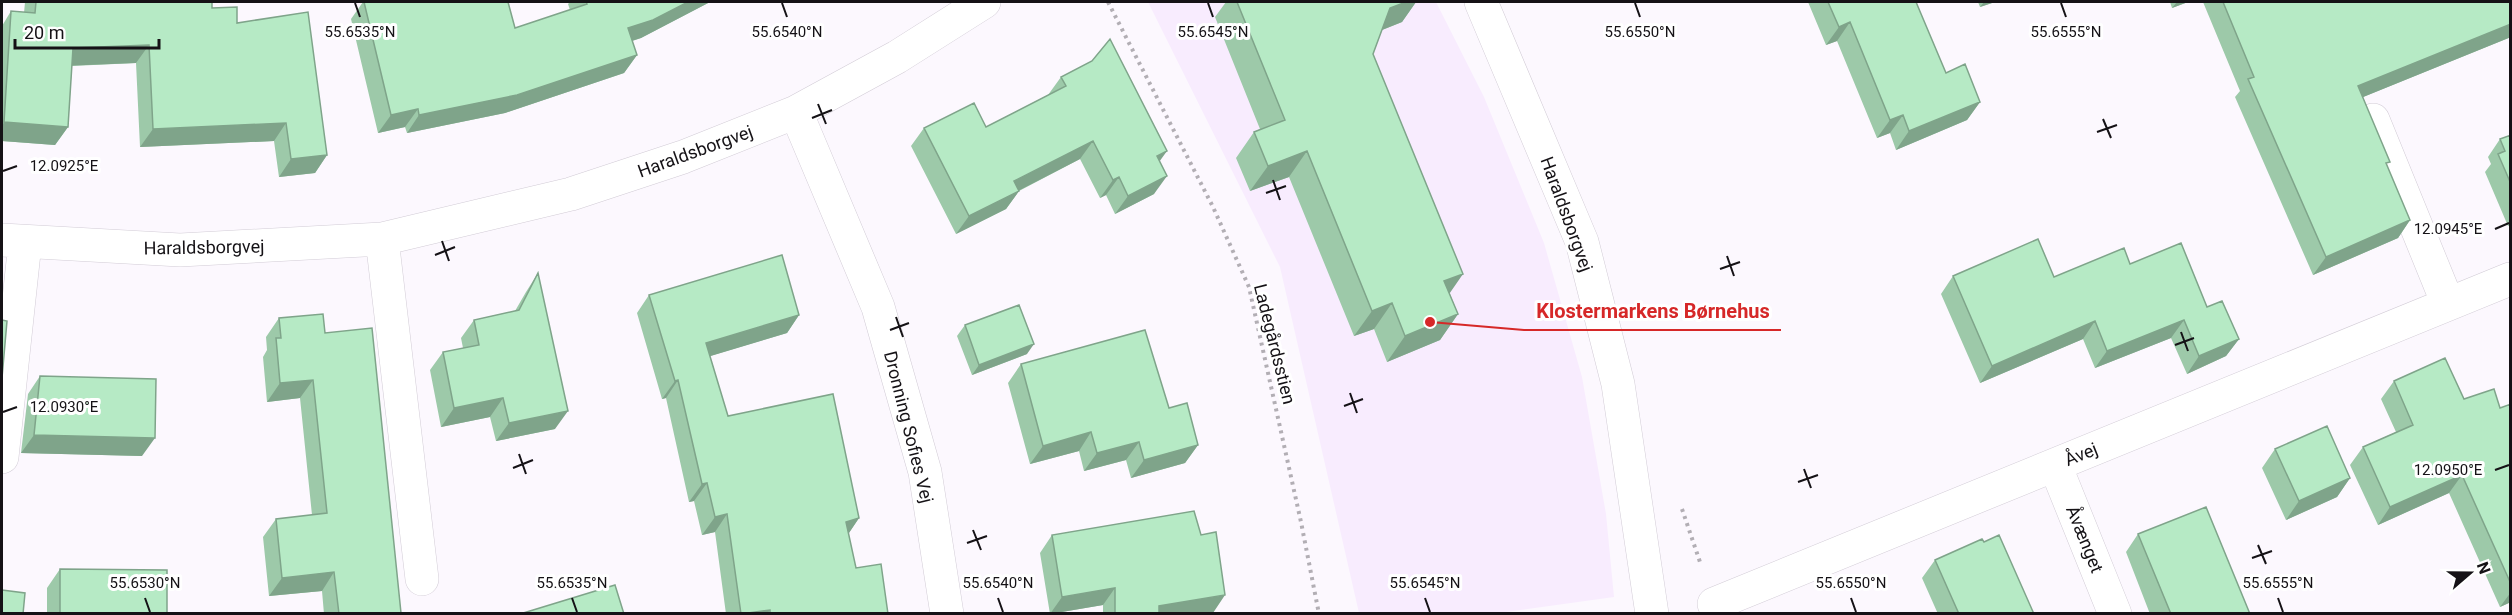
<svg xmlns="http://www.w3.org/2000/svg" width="2512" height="615" font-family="Roboto,sans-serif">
	<rect width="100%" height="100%" fill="#fcf8fe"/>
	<path fill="#f8ecfe" d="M1148,2H1436L1484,97L1544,243L1582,377L1606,514L1614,597L1492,614L1359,613L1280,267Z"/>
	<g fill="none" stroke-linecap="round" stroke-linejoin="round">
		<defs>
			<path id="minor" d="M1481,2L1582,242L1618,384L1652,614
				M796,112L878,307L925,472L947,614
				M2373,120L2448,304
				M382,239L422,579
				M2,240L180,250L382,239L571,194L683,157L796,112L897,57L984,2
				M2,457L25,243
				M2055,465L2115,614
				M1714,604L2510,279"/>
		</defs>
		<use href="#minor" stroke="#d2ccd6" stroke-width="34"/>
		<path stroke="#b2aeb4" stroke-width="4" stroke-dasharray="3 4.5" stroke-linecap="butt" d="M1108,2L1213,207L1249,287L1301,522L1319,614
			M1682,509L1701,565"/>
		<use href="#minor" stroke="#fff" stroke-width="33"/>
	</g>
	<path fill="#9dc9a9" d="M25,2H212V8L237,23L327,155L315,173L279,177L274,141L140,147L136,63L72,66L68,127L55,145L2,141V26L11,11L24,13Z
		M363,2H508L515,28L570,10L568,4L570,2H710L641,38L632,41L637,55L624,73L505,113L407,133L405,127L378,133L351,19Z
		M1226,2H1416L1402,22L1382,30L1373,54L1450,294L1458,314L1440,340L1387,362L1374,329L1354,336L1289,177L1250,191L1236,158L1254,132L1260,129L1215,17Z
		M1808,2H1916L1946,73L1980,102L1967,120L1896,150L1890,133L1877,138L1837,41L1826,45Z
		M1978,2H1995L1980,7Z
		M2170,2H2188L2172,8Z
		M2203,2H2511V37L2363,97L2387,166L2410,220L2398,238L2313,275L2235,97L2240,91Z
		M1061,77L1160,162L1154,194L1115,214L1106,195L1100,198L1080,159L1019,191L1006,209L956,234L911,146L924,128L986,127L1048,95Z
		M2511,135V225L2508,226L2485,172L2491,164L2488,157L2500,139Z
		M2130,264L2207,307L2239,339L2226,356L2187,374L2171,338L2095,368L2083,339L1980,383L1941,294L1953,276L2054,277Z
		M538,273L555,429L496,441L490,417L441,427L430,370L443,352L463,348L461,338L474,320L515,311L526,292Z
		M649,295L799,315L787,333L710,356L728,416L859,518L848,534L856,568L888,614H726L715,532L702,535L694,501L689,502L666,398L662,399L637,313Z
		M279,318L325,333L401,614H324L322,591L269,596L263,537L276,519L312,515L300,398L267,402L263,357L267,350L266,337Z
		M965,325L1027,354L972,375L957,336Z
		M1021,364L1169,408L1198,445L1185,463L1131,478L1126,460L1084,471L1079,451L1030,464L1008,383Z
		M40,376L142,456L21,453L28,394Z
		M2394,381L2500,408L2511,404V602L2500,607L2449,493L2378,525L2350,465L2363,447L2396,432L2381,399Z
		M2275,449L2350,478L2337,497L2286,520L2262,468Z
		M2138,534L2250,614H2150L2126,552Z
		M1052,535H1201L1213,613L1103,614V605L1050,614L1040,553Z
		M1984,542L2034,614H1938L1922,578L1935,560Z
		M60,569L167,614H47V588Z"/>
	<path fill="#7fa48a" d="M688,2H710L641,38L616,46L628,28Z
		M1406,2H1416L1402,22L1372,34L1390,8Z
		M1984,2H1995L1980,7Z
		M2177,2H2188L2172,8Z
		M1850,22L1837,41L1826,45L1839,27Z
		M2511,24V37L2346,104L2358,86Z
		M149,45L136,63L61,66L73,48Z
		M637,55L624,73L505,113L407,133L419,115Z
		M1980,102L1967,120L1896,150L1909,131Z
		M418,109L405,127L378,133L391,115Z
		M1903,115L1890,133L1877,138L1890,120Z
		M4,122L68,127L55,145L2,141V126Z
		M286,123L274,141L140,147L153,129Z
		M1093,141L1080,159L1012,194L1019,191L1006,209L956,234L969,216L1014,181Z
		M1167,151L1154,169L1157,156Z
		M1307,151L1289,177L1250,191L1268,166Z
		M327,155L315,173L279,177L291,159Z
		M1167,176L1154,194L1115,214L1128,196Z
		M1119,177L1106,195L1100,198L1113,180Z
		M2410,220L2398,238L2313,275L2326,257Z
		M1463,274L1445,300L1444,281Z
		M1392,303L1374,329L1354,336L1372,311Z
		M1458,314L1440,340L1387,362L1405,336Z
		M799,315L787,333L694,361L706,343Z
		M2184,320L2171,338L2095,368L2107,351Z
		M2095,321L2083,339L1980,383L1992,366Z
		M2239,339L2226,356L2187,374L2199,356Z
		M1034,344L1027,354L972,375L979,365Z
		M313,380L300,398L267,402L280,383Z
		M678,380L666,398L662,399L675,381Z
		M503,398L490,417L441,427L454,408Z
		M568,411L555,429L496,441L509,423Z
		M1091,432L1079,451L1030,464L1043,446Z
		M34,435L155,438L142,456L21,453Z
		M1139,442L1126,460L1084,471L1097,453Z
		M1198,445L1185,463L1131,478L1144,460Z
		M2462,475L2449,493L2378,525L2390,507Z
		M2350,478L2337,497L2286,520L2299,501Z
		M707,483L694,501L689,502L702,484Z
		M727,514L715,532L702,535L715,517Z
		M859,518L847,536L846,522Z
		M334,572L322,591L269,596L282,578Z
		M1115,588L1103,605L1050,614L1062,597Z
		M2511,592V602L2500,607Z
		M1225,595L1213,613L1154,614L1159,606Z
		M770,610L767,614H742Z"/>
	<path fill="#b6eac5" stroke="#7fa48a" stroke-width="1.5" d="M36,2H212V8L237,7V23L308,12L327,155L291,159L286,123L153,129L149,45L73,48L68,127L4,122L11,11L35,13Z
		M364,2H508L515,28L587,4L586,2H688L653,20L628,28L637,55L517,95L419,115L418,109L391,115Z
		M1237,2H1406L1390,8L1373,54L1463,274L1444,281L1458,314L1405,336L1392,303L1372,311L1307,151L1268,166L1254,132L1285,120Z
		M1828,2H1916L1946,73L1965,64L1980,102L1909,131L1903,115L1890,120L1850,22L1839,27Z
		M2223,2H2511V24L2358,86L2390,162L2386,163L2410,220L2326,257L2248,79L2254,77Z
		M1110,39L1167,151L1157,156L1167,176L1128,196L1119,177L1113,180L1093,141L1014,181L1019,191L969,216L924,128L974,103L986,127L1066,86L1061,77L1092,61Z
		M2511,135V184L2498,154L2505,151L2500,139Z
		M2038,239L2054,277L2124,248L2130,264L2181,243L2207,307L2222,301L2239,339L2199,356L2184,320L2107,351L2095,321L1992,366L1953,276Z
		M782,255L799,315L706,343L728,416L833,394L859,518L846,522L856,568L881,564L888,614H770V610L741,614L727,514L715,517L707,483L702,484L678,380L675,381L649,295Z
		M538,273L568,411L509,423L503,398L454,408L443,352L479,345L474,320L519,310Z
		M1019,305L1034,344L979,365L965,325Z
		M323,314L325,333L372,328L401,613L339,614L334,572L282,578L276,519L327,513L313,380L280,383L276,338H281L279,318Z
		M2,320L7,321L2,378Z
		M1145,330L1169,408L1187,403L1198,445L1144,460L1139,442L1097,453L1091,432L1043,446L1021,364Z
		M2445,358L2464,399L2494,389L2500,408L2511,404V584L2462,475L2390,507L2363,447L2413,425L2394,381Z
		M40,376L156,379L155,438L34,435Z
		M2327,426L2350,478L2299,501L2275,449Z
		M2206,507L2250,614H2171L2138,534Z
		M1194,511L1201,535L1216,532L1225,595L1159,606V614H1115V588L1062,597L1052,535Z
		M1999,535L2034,614H1959L1935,560L1982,539L1984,542Z
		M60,569L167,570V614H60Z
		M615,585L624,614H520Z
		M2,590L25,593L23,614H2Z"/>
	<path fill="none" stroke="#151216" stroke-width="2" d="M355,3L360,17M782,3L787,17M1208,3L1213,17M1635,3L1640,17M2061,3L2066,17M818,104L826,124M812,118L832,110M2103,119L2111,138M2097,132L2117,125M3,171L17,166M1273,180L1280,200M1266,193L1286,186M2495,229L2509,223M442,241L449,261M435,255L455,247M1727,256L1734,276M1720,269L1740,262M896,317L903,337M890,330L909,323M2181,332L2188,351M2175,345L2194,338M1350,393L1357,413M1344,406L1363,399M3,412L17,407M519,454L526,474M513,468L533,460M1804,469L1811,488M2495,470L2509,465M1798,482L1818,475M973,530L981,550M967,543L987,536M2258,545L2266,564M2252,558L2272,551M145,598L150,612M572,598L577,612M998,598L1003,612M1425,598L1430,612M1851,598L1856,612M2278,598L2283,612"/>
	<g text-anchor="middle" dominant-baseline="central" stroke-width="6" stroke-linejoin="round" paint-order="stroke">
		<g font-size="18" fill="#151216" stroke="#fff">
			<text transform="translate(695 151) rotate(-20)">Haraldsborgvej</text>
			<text transform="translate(1567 214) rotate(70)">Haraldsborgvej</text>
			<text transform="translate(204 247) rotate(-1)">Haraldsborgvej</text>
			<text transform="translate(1275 344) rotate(76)">Ladegårdsstien</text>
			<text transform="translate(909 427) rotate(76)">Dronning Sofies Vej</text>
			<text transform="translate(2081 454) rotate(-22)">Åvej</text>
			<text transform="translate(2085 539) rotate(68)">Åvænget</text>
		</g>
	</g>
	<g font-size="15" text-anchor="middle" fill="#151216" stroke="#fff" stroke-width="6" stroke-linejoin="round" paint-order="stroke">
		<text x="360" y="37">55.6535°N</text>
		<text x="787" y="37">55.6540°N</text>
		<text x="1213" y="37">55.6545°N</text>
		<text x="1640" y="37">55.6550°N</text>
		<text x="2066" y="37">55.6555°N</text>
		<text x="64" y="171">12.0925°E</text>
		<text x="2448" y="234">12.0945°E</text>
		<text x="64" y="412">12.0930°E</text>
		<text x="2448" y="475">12.0950°E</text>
		<text x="145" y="588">55.6530°N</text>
		<text x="572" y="588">55.6535°N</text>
		<text x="998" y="588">55.6540°N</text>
		<text x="1425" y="588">55.6545°N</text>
		<text x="1851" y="588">55.6550°N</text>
		<text x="2278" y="588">55.6555°N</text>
	</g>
	<path fill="none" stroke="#d62828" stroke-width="2" d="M1430 322L1524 330H1781"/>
	<circle fill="#d62828" stroke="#fff" stroke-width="2" cx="1430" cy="322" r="6"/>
	<g font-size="20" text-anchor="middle" font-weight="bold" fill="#d62828" stroke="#fff" stroke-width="6" stroke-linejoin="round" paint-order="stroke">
		<text x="1653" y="318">Klostermarkens Børnehus</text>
	</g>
	<rect width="2512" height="615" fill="none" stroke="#151216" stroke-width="6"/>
	<g transform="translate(2470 573) rotate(70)" stroke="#ffffff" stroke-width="4.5" paint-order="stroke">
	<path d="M0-4.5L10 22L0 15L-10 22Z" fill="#151216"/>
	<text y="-9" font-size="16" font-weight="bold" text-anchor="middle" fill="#151216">N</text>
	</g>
	<path d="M15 39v9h144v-9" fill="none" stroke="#151216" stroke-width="3"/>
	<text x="24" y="39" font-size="18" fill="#151216" stroke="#ffffff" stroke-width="4.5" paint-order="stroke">20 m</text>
</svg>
